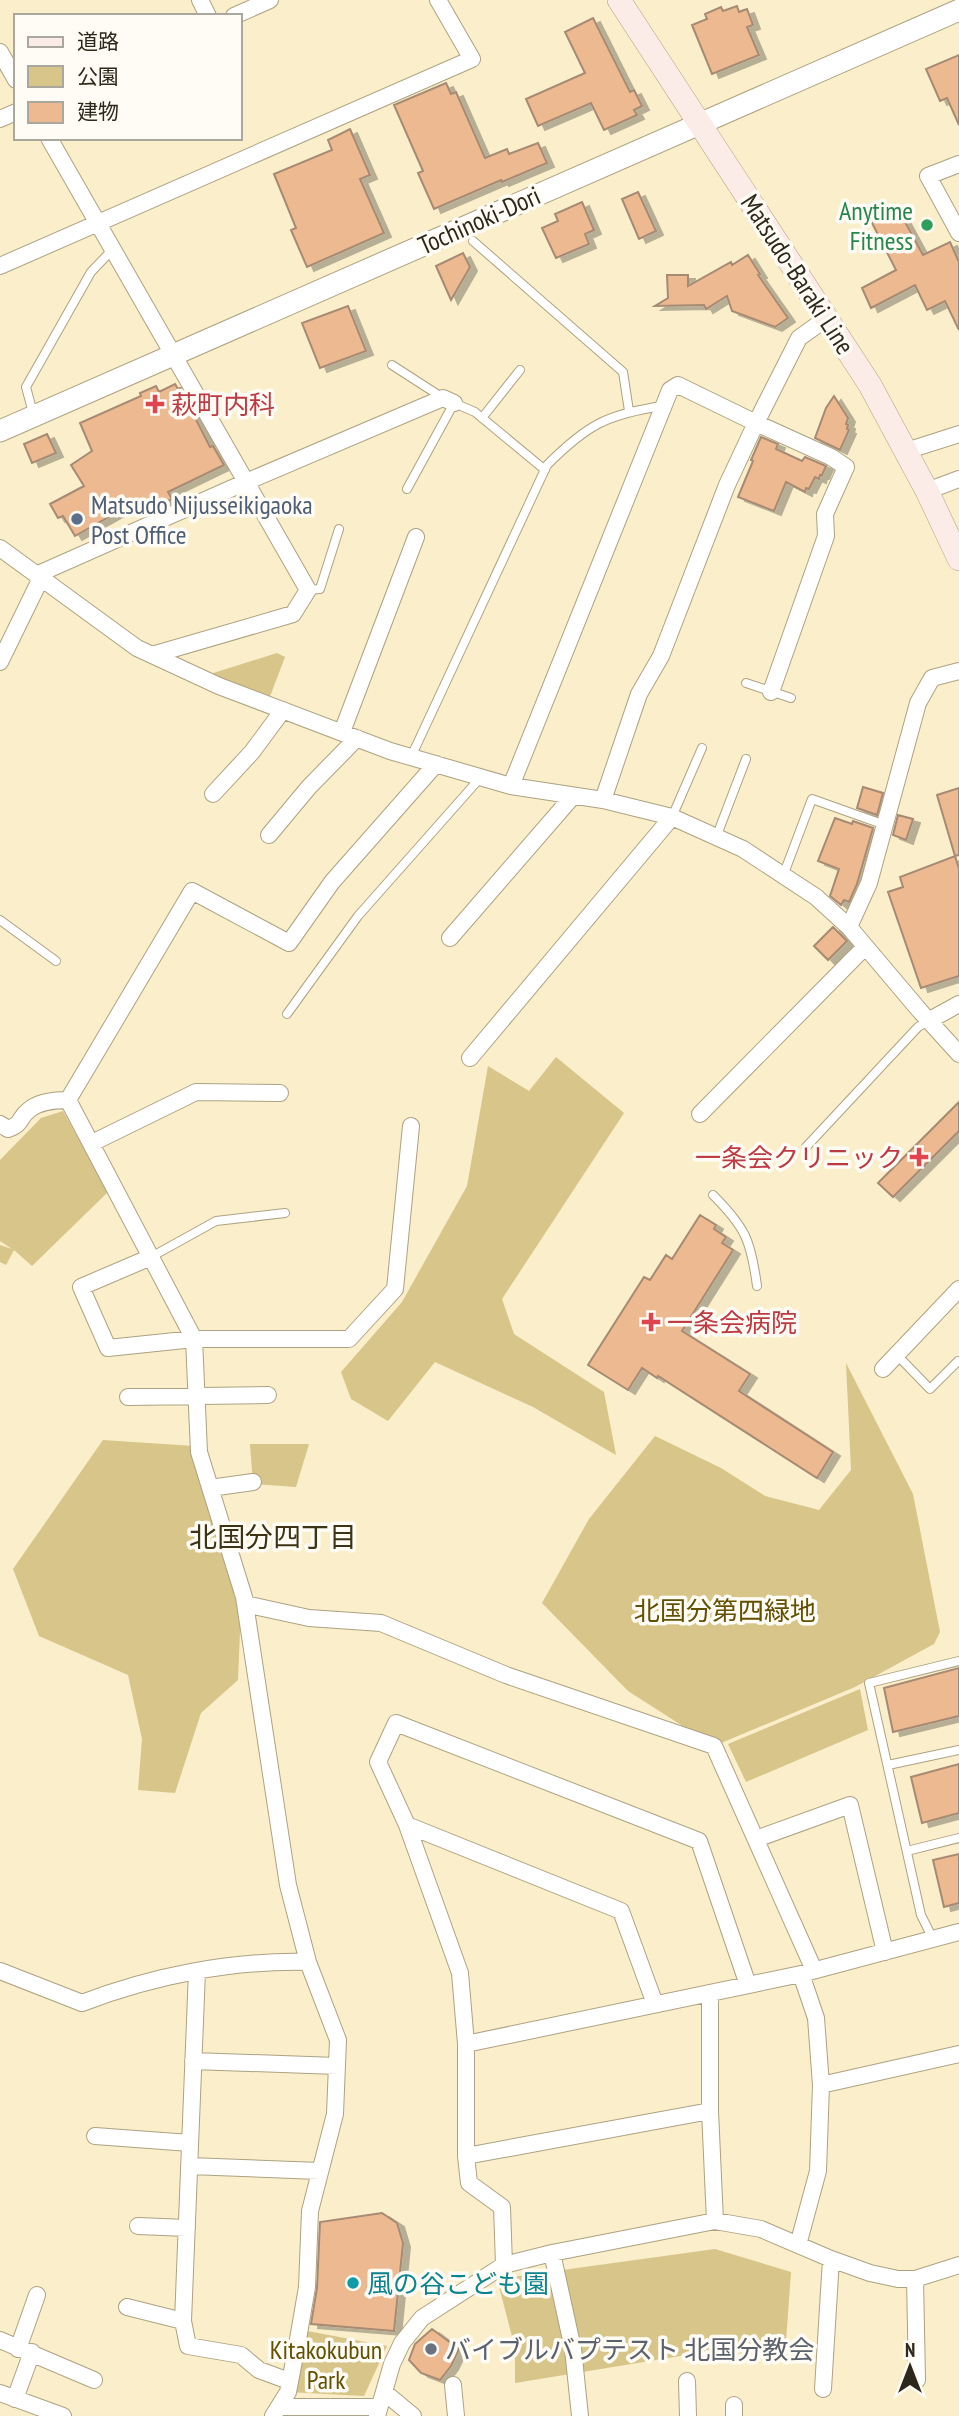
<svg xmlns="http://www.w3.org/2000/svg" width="959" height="2416" font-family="'PT Sans Narrow','Noto Sans JP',sans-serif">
	<defs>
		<filter id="shadow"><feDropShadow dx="7" dy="4" stdDeviation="0" flood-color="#0004"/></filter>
	</defs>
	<rect width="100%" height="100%" fill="#faeecb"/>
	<path fill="#d8c589" d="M277,653L285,657L269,699L207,675Z
		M556,1057L624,1113L502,1299L514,1334L604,1392L616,1455L533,1407L435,1362L388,1421L351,1399L341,1372L402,1302L467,1186L488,1066L529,1091Z
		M63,1111L108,1192L32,1266L14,1250L6,1265L0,1262V1245L12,1249L0,1241V1160L41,1118Z
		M846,1363L913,1494L940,1632L934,1644L855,1687L714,1746L628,1691L542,1603L589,1519L655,1436L721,1468L765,1496L819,1510L851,1470Z
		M103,1440L193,1446L241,1608L238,1680L201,1713L175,1793L138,1790L142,1739L128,1675L39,1636L13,1569Z
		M250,1444H309L296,1487L253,1484Z
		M860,1689L868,1730L746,1782L728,1744Z
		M715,2249L791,2272L785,2355L705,2352L515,2383V2348L497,2279Z
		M302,2330L387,2346L364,2396L288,2392Z"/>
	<path fill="#ecb990" stroke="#a78a73" stroke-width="2" filter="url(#shadow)" d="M737,6L739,12L747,9L753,25L747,27L759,55L712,74L692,25L707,19L705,14L721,7L723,11Z
		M593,18L630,92L634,90L642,106L634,110L637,115L604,130L591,103L538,126L526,99L585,73L565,32Z
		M959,55V125L947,98L940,101L926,69Z
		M446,83L451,94L456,92L485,158L507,149L509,154L538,143L547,163L502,182L501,180L434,209L418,173L423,171L394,105Z
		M350,129L370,175L360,179L384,233L307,267L291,230L296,228L274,174L332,150L328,140Z
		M638,192L656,231L639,239L622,199Z
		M582,202L594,230L585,234L589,244L556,258L542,228L558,221L555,214Z
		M897,207L923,255L950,242L959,262V330L945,301L927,310L915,285L871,308L862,288L896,270L870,219Z
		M463,253L470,267L451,300L436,266Z
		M748,255L760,274L758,275L788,318L775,327L732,311L727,296L706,309L704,305L655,306L668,298L667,275H688V286L731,262L732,265Z
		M348,306L366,351L320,368L302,323Z
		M175,384L178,389L180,388L210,447L213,446L224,465L168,492L172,499L145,512L139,500L75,536L63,516L58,518L50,504L84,486L71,465L92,451L80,423L141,396L140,393L156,386L159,392Z
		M834,396L848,418L846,424L848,425L847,429L849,430L840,450L815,438L826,408Z
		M47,434L56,453L32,463L24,444Z
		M761,437L778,444L776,449L802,461L805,457L826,466L822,475H820L819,479L815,477L809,489L806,488L805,492L786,482L774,511L738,497L753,461L751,460Z
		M863,787L883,793L877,815L857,808Z
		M959,788V855L955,856L937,795Z
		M898,815L913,819L906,840L893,835Z
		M835,818L852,824L853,821L873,828L857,884L849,902L844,900L841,905L830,896L839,869L818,861Z
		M955,856L959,869V976L921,988L888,892L903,887L900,877Z
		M833,927L847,941L828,960L814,946Z
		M959,1102V1131L893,1197L878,1183Z
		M700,1215L716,1225L714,1229L726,1237L722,1243L733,1250L682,1331L750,1374L739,1391L833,1452L817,1478L658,1376L657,1378L642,1368L628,1390L588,1365L644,1277L650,1280L666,1255L672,1259Z
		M959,1668V1716L893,1732L884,1688Z
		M959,1764V1813L922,1823L911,1777Z
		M959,1854V1903L944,1907L933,1860Z
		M382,2213L397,2223L403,2243L394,2331L311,2324L317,2288L320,2222Z
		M432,2329L459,2349L451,2366L440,2380L421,2373L409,2360L415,2344Z"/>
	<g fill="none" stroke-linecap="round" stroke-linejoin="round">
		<defs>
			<path id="service" d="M473,241L623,372L629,411
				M392,365L443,398
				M33,413L26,387L91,272L114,248
				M482,418L520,370
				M407,489L454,403L475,412L545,470
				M308,590L320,589L339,529
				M746,683L791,698
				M411,757L547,465C587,425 607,414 663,406
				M672,817L702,748
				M717,835L746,759
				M783,876L812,799L885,825
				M0,920L56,961
				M287,1014L358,916L481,777
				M806,1147L918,1027L928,1021
				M713,1195C746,1228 751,1241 757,1286
				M151,1257L216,1221L285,1213
				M897,1355L930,1389L958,1361
				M888,1765L959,1750
				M907,1851L959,1838
				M933,1939L921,1915L869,1683L959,1661"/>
			<path id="minor" d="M200,0L208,16
				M234,16L270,0
				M0,52L16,80
				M0,119L16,112
				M49,138L308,590L293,614L152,655
				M959,164L928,176L959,233
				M0,266L472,59L438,0
				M906,451L959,434
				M927,491L959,479
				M0,548L137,648L219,686L390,751L511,786L603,800L672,817L743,849L816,897L849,927L920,1011L959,1054
				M36,575L246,482L443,398L454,403
				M0,662L41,578
				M342,732L416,537
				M511,786L670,390L678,385L756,423L799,338L827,318
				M213,794L252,752L283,710
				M603,800L639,694L661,656L727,485L756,423L831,457L846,467L825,514L826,536L771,692
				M269,835L309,787L357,738
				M849,927L869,883L918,703L932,678L959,671
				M450,938L573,796
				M928,1021L959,1004
				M470,1058L672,817
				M68,1100L192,891L289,943L332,882L436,764
				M700,1114L865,947
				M0,1124L8,1129C24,1123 18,1118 29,1110C38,1102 56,1100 68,1100L194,1339L199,1452L244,1597L288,1885L308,1962L338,2040L335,2114L310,2211L307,2287L297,2345L288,2392L273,2416
				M92,1143L196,1092L280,1093
				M151,1257L81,1287L108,1348L194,1339H349L395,1289L411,1126
				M883,1369L959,1289
				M128,1397L268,1395
				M210,1488L253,1482
				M245,1604L309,1618L381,1623L506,1675L714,1746L814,1970
				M407,1825L621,1911L655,2004
				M756,1839L850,1805L885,1952
				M0,1971L82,2003C152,1976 232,1960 308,1962
				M710,1993V2111L715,2221
				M466,2044L801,1974L959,1932
				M193,2061L337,2066
				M821,2085L959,2054
				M95,2136L190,2143
				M466,2156L710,2111
				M189,2166L320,2171
				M138,2226L187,2228
				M798,2245L818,2171L821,2085L816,2018L801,1974
				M552,2253L573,2349L580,2416
				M504,2265L502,2207L469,2183L466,2156V2044L460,1973L407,1825L378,1762L396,1723L699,1841L748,1985
				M915,2279L917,2380
				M127,2307L183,2321L197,1971
				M183,2321L188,2346L241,2355L259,2370L289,2381
				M0,2340L94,2380
				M18,2349L37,2295
				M687,2381L688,2416
				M453,2385L456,2416
				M823,2389L831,2259
				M384,2392L413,2416
				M0,2393L63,2416
				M15,2399L32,2352
				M280,2407H379
				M377,2416L392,2364L402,2343L422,2318L504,2265L552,2253L715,2221L761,2229L831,2259L870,2273L898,2279H915L959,2265
				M734,2416V2405"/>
			<path id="tertiary" d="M0,431L959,10"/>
			<path id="secondary" d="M619,0L870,385L927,491L959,559"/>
		</defs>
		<use href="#service" stroke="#ada281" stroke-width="10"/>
		<use href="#minor" stroke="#ada281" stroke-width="18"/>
		<use href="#tertiary" stroke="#ada281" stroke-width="23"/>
		<use href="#secondary" stroke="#ada281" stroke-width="24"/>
		<use href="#service" stroke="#fff" stroke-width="8"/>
		<use href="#minor" stroke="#fff" stroke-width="16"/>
		<use href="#tertiary" stroke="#fff" stroke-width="21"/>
		<use href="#secondary" stroke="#fcece8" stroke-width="23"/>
	</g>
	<circle fill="#2e9e5b" stroke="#fefcf5" stroke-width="2.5" cx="927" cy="225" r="7"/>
	<g fill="#e0444e" stroke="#fefcf5" stroke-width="2.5">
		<path d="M151.5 393.5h7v7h7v7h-7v7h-7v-7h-7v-7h7z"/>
		<path d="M915.5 1146.5h7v7h7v7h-7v7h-7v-7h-7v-7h7z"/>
		<path d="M647.5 1311.5h7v7h7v7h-7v7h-7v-7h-7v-7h7z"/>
	</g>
	<circle fill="#5c6f8a" stroke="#fefcf5" stroke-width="2.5" cx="77" cy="519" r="7"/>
	<circle fill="#0f9aa8" stroke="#fefcf5" stroke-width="2.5" cx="353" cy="2283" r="7"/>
	<circle fill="#6b7280" stroke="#fefcf5" stroke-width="2.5" cx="431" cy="2349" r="7"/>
	<g text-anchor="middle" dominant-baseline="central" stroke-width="7" stroke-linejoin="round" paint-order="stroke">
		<g font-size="26" fill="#27864d" stroke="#fefcf5" text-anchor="end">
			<text x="913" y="210">Anytime<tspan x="913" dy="30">Fitness</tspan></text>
		</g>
		<g font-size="26" fill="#2d281b" stroke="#fefcf5">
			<text transform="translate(479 220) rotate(-24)">Tochinoki-Dori</text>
			<text transform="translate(798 274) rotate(57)">Matsudo-Baraki Line</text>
		</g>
		<g font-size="26" fill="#be3a42" stroke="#fefcf5" text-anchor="start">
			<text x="171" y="404">萩町内科</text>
			<text x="903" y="1157" text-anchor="end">一条会クリニック</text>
			<text x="667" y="1322">一条会病院</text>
		</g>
		<g font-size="26" fill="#4e5e75" stroke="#fefcf5" text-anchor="start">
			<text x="91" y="504">Matsudo Nijusseikigaoka<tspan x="91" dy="30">Post Office</tspan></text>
		</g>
		<g font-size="26" fill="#635002" stroke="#fefcf5">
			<text x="725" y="1610">北国分第四緑地</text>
			<text x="326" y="2349">Kitakokubun<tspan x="326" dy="30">Park</tspan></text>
		</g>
		<g font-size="26" fill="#0d838f" stroke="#fefcf5" text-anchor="start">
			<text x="367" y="2283">風の谷こども園</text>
		</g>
		<g font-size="26" fill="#5b616d" stroke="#fefcf5" text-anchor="start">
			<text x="445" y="2349">バイブルバプテスト 北国分教会</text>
		</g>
		<g font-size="28" fill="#3d3415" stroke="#fefcf5">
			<text x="273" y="1536">北国分四丁目</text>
		</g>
	</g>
	<rect x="14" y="14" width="228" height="126" fill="#fefcf5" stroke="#aaa79e" stroke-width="2"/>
	<rect x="28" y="37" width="35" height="10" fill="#fcece8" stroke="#aaa79e" stroke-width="2"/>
	<text x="77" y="49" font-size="21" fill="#2d281b">道路</text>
	<rect x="28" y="66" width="35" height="21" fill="#d8c589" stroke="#aaa79e" stroke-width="2"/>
	<text x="77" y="84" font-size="21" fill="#2d281b">公園</text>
	<rect x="28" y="102" width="35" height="21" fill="#ecb990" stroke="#aaa79e" stroke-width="2"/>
	<text x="77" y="119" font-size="21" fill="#2d281b">建物</text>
	<g transform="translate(910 2367)" stroke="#fefcf5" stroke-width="5" paint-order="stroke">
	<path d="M0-5L12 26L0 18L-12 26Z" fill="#2d281b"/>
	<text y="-10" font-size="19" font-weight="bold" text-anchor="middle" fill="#2d281b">N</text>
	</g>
</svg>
